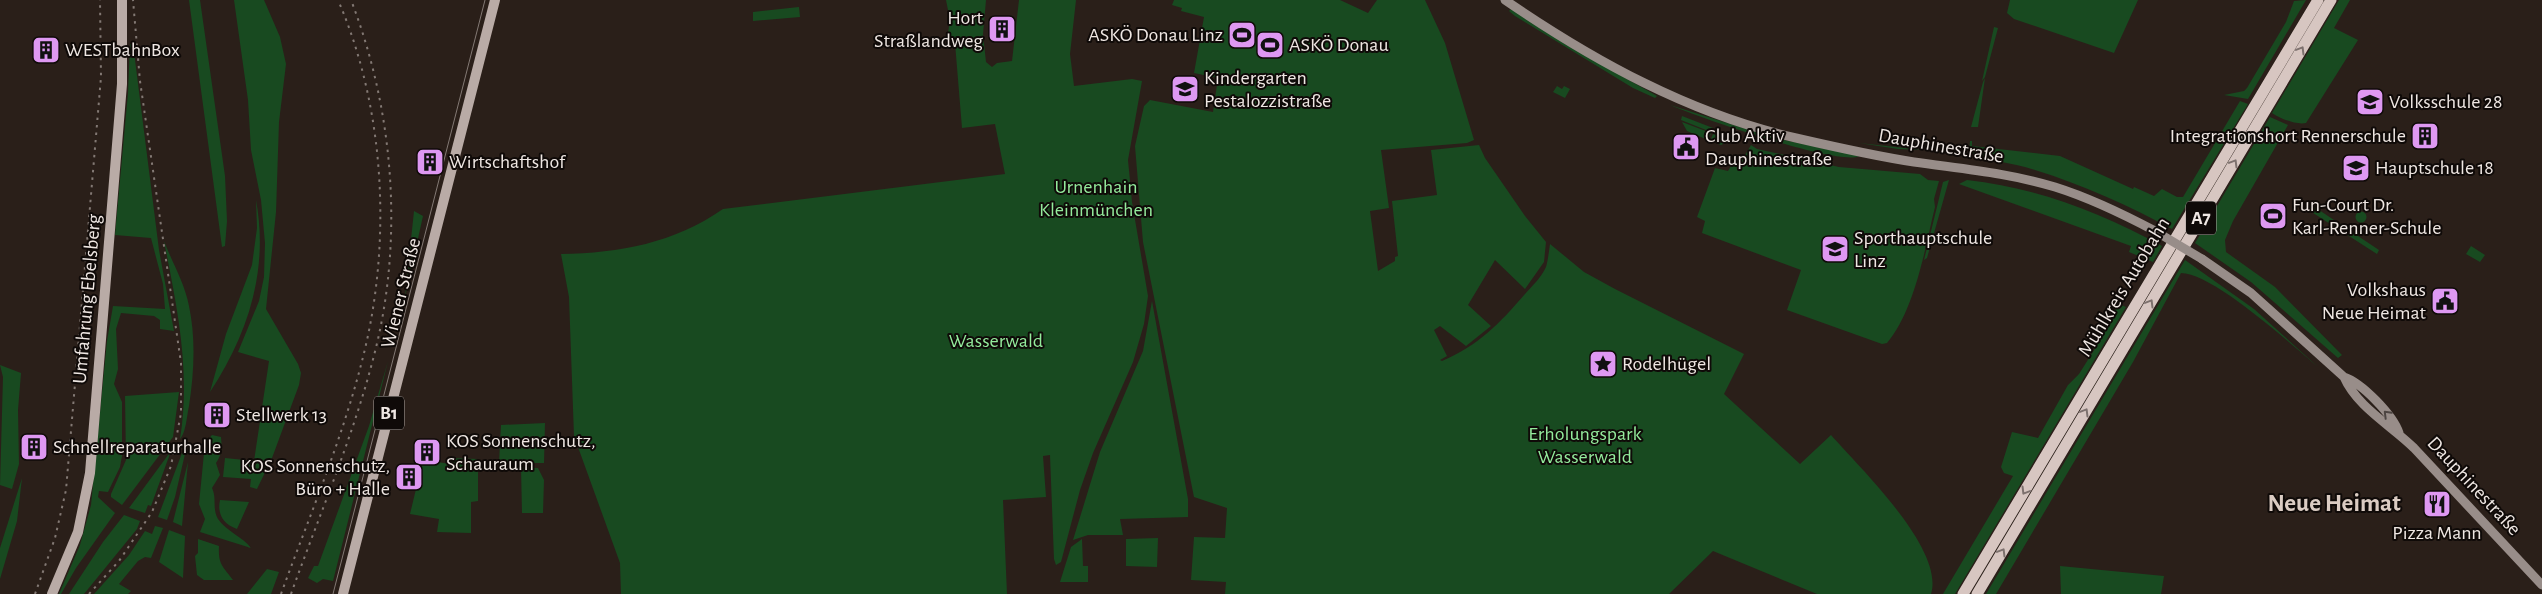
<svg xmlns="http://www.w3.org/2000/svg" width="2542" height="594" font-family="'Alegreya Sans',sans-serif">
	<rect width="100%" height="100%" fill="#2a1f19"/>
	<path fill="#184a20" d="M189,0H200L225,176L227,221L225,246L222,247Z
		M234,0H264L280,37L286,64L279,122L276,212L266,309L298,364L301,373L299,385L272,458L257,489L250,487L251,479L223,477L225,458L254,461L269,361L238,352L259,301L264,277L265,243L261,200L251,150L248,100Z
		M946,0H986L983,34L986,62L992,67L997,63L1012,61L1019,0H1076L1070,54L1074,86L1132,79L1142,81L1128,160L1132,202L1148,296L1144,324L1133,362L1093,453L1080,490L1061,562L1056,565L1054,559L1050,455L1043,456L1046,497L1003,500L1007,594H621L620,563L574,436L569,297L561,254C620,253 674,243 723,209L1005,174L995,124L962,128L955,43L948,33L950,20Z
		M1174,0H1340L1368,13L1377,0H1425L1445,43L1474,140L1467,143L1381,150L1389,208L1370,211L1378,271L1395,261V257L1398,256L1392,201L1437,195L1431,150L1479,145L1485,158L1525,216L1546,242L1544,262L1525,289L1495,260L1468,305L1491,326L1466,346L1440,326L1434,330L1447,356L1440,360L1442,361C1479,345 1499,324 1525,294C1532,286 1541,278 1546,267C1548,260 1549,251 1550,244L1584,272L1615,289L1744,354L1724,394L1800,464L1831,435C1859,467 1945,549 1931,594H1817L1713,551L1669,594H1225L1226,582L1191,580L1194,537L1225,538L1227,508L1194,497L1143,242L1135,146L1144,106L1150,100L1213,112L1218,78L1194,73L1204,17L1181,11L1182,8L1172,5Z
		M2010,0H2138L2114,53L2014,19L2007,13Z
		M2306,0L2248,99L2224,95L2244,91L2247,88L2286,22L2294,1Z
		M2339,0H2350L2334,28L2358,40L2306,123C2296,125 2281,119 2272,113Z
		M799,7L800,17L753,21V12Z
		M1511,9L1565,44L1657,96L1655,98L1633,88L1515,16L1509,11Z
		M1994,27L1998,28L1985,77L1982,81Z
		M130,44H133L159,250L174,331L160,329V320L154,316L121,313L116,329L118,369L114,384L122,402V456L120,467L108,492L99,491L98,497L115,513L76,568L61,594H59L80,545L91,505L107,341L113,306L165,309L163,284L151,238L115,235L128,93Z
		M1985,78L1978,127H1971L1983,82Z
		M1557,86L1562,89L1564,86L1570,89L1565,98L1553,92Z
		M2240,101L2248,104L2172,229C2128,205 2083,185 2035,170C2014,163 1988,161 1969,152L1970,141H1972V146L2060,156L2133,189L2134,187L2154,196L2162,189L2177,197H2183Z
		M1670,105L1775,138L1859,156C1840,167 1695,116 1670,105Z
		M1682,116L1713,128L1711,132L1681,120Z
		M2270,117L2288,125L2233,221L2225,240L2226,252L2275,287L2342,355L2338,358L2251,282L2195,243Z
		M1682,122L1711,133L1708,140L1687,131Z
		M1713,134L1729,139L1730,140L1721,145L1710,141Z
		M1859,143L1923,150L1898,149Z
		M1751,145L1757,149L1839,167L1920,174L1928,180L1939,181L1934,199L1935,207C1925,248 1915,310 1887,343L1882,344L1787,310L1801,270L1702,233L1705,221L1697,217L1715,168L1728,171L1734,161L1744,157Z
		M1949,180L1927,258L1924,260L1943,182Z
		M1967,180C2038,188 2100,212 2162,246L2153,262L2129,252L2131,246L1959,184Z
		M256,200C269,270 248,334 210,392L226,334L252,265L257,228Z
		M2313,206L2379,250L2377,254L2310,211Z
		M2274,207L2281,211L2272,226L2265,222Z
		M414,211L423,216L405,297Z
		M2355.5 217a5.5 5.5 0 1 1 11 0a5.5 5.5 0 1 1-11 0Z
		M164,241C172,262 185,284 189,306C196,339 194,373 189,406C187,415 186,433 180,439C191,371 177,307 164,241Z
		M2471,246L2485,255L2480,262L2466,254Z
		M2185,260L2254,309L2318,367C2292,345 2213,273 2181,273L2133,362L1996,594H1986Z
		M1152,301L1188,499V517L1120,519L1123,535H1088L1073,540L1100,452L1143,351Z
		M2119,304L2126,307L1955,594H1943L2013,476L2004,473L2001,467L2012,432L2038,438L2068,385L2079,374L2096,347L2093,345Z
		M388,361L333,581L323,579L317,583L308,578L314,566H318L369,426Z
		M0,365L21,373L18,410L19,464L12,489L0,485L3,377Z
		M179,392L173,437L122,505L111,497V494L126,460L125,396Z
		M545,423L544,463H499L501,425Z
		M212,435L221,437C222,448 222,454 216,463L220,475L212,488C217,498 212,509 218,519C226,531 243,537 251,548L200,532L205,519L199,504L205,443Z
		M171,451L151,506L148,505L145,513L129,508Z
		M182,453L185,454L175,497L167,520L158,517Z
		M452,458L478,459V501L471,502V533L437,532L439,519L410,514L423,460L451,464Z
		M188,462L182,526L173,522Z
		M521,467L538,468L544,480L543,513H522Z
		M22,478L17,521L0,579V548Z
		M220,500L249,502L237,529C223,524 217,514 220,500Z
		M124,515L140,521L137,529L84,594H69L103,542Z
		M155,526L163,528L151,558L145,557L138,561L119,584L131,591L128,594H94L129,555L145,531L152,534Z
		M169,530L185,536L183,578L159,562Z
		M1158,538L1157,567L1126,566V539Z
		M198,539L219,546C218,565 223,566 233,580H204L197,575L195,556L198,553Z
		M1082,539L1083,566H1088V582H1060L1071,547Z
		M2060,566L2164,576L2161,594H2061Z
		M267,569L279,572L271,594H247Z"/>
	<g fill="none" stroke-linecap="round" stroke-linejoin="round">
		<path stroke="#988d89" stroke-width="9" d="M1505,0C1594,61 1690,114 1796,138C1835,147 1875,156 1914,162C1962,169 2009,173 2055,187C2090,198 2123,214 2155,231
			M2202,259L2251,293L2344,377C2362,383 2393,415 2399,433
			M2344,377C2357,407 2392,426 2414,448L2542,585"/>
		<path stroke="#b9aba6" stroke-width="10" d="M52,594L78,532L90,473L122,84V0
			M343,594L495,0"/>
		<path stroke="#d7c6c1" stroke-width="11" d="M1963,594L2318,0
			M1977,594L2331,0"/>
		<path stroke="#837974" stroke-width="1" d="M333,594L485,0"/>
		<path stroke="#837974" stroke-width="2" stroke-dasharray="2.5 5" stroke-linecap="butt" d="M35,594L55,538L66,490L101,77L100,0
			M89,594L119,561L152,512L171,466L181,413V363L140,81L133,0
			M281,594C309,517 342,440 362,361C392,246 386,110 338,0
			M291,594C321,510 358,426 378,339C403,228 392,106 351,0"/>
		<path stroke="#988d89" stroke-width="9" d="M2155,231L2202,259"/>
	</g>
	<defs><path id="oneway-chevron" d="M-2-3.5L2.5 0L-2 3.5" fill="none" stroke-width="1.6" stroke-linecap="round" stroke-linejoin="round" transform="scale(1.25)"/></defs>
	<g stroke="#7d716e">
		<use href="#oneway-chevron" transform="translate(2301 50) rotate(-59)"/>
		<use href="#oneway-chevron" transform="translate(2234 163) rotate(-59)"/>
		<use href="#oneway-chevron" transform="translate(2150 303) rotate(-59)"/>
		<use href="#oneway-chevron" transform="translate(2085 412) rotate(-59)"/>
		<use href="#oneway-chevron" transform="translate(2025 491) rotate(121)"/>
		<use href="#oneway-chevron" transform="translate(2002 552) rotate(-59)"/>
	</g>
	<use stroke="#4d4542" href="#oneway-chevron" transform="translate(2387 414) rotate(-135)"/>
	<defs>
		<symbol id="building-square" viewBox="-11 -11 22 22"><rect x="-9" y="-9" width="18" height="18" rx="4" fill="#de98f2" stroke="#0f0a08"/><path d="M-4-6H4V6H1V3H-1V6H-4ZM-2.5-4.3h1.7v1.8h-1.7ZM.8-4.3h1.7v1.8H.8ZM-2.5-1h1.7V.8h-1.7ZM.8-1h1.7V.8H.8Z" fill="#111"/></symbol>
		<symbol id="stadium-square" viewBox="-11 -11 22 22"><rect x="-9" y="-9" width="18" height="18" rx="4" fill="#de98f2" stroke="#0f0a08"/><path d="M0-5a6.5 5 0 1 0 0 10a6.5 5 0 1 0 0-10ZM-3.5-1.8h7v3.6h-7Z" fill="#111"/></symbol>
		<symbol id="school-square" viewBox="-11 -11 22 22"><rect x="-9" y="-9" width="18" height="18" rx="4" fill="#de98f2" stroke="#0f0a08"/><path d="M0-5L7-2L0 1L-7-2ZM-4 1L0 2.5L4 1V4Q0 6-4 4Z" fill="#111"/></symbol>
		<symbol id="civic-square" viewBox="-11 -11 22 22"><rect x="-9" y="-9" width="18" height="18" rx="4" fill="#de98f2" stroke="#0f0a08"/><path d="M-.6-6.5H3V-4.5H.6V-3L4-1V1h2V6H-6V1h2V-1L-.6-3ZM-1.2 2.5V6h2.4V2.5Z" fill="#111"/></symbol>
		<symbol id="sight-square" viewBox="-11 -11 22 22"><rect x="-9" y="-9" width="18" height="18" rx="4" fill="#de98f2" stroke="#0f0a08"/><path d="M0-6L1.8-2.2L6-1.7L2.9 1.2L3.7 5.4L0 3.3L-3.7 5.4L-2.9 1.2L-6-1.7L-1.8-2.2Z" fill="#111"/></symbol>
		<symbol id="restaurant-square" viewBox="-11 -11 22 22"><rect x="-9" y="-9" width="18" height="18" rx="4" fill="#de98f2" stroke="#0f0a08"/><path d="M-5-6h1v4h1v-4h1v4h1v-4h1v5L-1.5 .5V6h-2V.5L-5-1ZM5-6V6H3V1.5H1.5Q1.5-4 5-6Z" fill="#111"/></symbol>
	</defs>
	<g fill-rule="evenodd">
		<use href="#building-square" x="986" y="13" width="32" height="32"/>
		<use href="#stadium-square" x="1226" y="19" width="32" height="32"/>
		<use href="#stadium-square" x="1254" y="29" width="32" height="32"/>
		<use href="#building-square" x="30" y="34" width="32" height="32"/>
		<use href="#school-square" x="1169" y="73" width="32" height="32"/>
		<use href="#school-square" x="2354" y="86" width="32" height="32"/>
		<use href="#building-square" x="2409" y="120" width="32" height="32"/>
		<use href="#civic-square" x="1670" y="131" width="32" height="32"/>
		<use href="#building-square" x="414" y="146" width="32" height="32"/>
		<use href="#school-square" x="2340" y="152" width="32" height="32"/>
		<use href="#stadium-square" x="2257" y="200" width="32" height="32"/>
		<use href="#school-square" x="1819" y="233" width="32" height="32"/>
		<use href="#civic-square" x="2429" y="285" width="32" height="32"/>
		<use href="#sight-square" x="1587" y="348" width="32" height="32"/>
		<use href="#building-square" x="201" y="399" width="32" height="32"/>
		<use href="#building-square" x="18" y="431" width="32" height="32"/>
		<use href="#building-square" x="411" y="436" width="32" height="32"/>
		<use href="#building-square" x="393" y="461" width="32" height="32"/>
		<use href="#restaurant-square" x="2421" y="488" width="32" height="32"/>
	</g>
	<g text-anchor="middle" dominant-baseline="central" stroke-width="4" stroke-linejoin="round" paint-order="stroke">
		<g fill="#0f0a08" stroke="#aca5a1" stroke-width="1">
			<rect x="2186" y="201.5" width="30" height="33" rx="4"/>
			<rect x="374" y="396.5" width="30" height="33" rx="4"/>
		</g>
		<g font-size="19" font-weight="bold" fill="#efe7e3">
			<text x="2201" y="218">A7</text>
			<text x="389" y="413">B1</text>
		</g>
		<g font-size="20" fill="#efe7e3" stroke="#0f0a08" text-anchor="start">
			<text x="983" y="18" text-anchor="end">Hort<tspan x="983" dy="23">Straßlandweg</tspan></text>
			<text x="1223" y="35" text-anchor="end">ASKÖ Donau Linz</text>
			<text x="1289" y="45">ASKÖ Donau</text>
			<text x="65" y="50">WESTbahnBox</text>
			<text x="1204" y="78">Kindergarten<tspan x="1204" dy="23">Pestalozzistraße</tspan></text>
			<text x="2389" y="102">Volksschule 28</text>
			<text x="1705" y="136">Club Aktiv<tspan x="1705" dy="23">Dauphinestraße</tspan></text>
			<text x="2406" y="136" text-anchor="end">Integrationshort Rennerschule</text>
			<text x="449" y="162">Wirtschaftshof</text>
			<text x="2375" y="168">Hauptschule 18</text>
			<text x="2292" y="205">Fun-Court Dr.<tspan x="2292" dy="23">Karl-Renner-Schule</tspan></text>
			<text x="1854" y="238">Sporthauptschule<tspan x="1854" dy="23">Linz</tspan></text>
			<text x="2426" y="290" text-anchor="end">Volkshaus<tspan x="2426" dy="23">Neue Heimat</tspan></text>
			<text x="1622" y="364">Rodelhügel</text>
			<text x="236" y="415">Stellwerk 13</text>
			<text x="446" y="441">KOS Sonnenschutz,<tspan x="446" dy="23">Schauraum</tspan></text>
			<text x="53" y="447">Schnellreparaturhalle</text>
			<text x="390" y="466" text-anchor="end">KOS Sonnenschutz,<tspan x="390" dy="23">Büro + Halle</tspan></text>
			<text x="2437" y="533" text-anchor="middle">Pizza Mann</text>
		</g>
		<g font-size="20" fill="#efe7e3" stroke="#0f0a08">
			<text transform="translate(1941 146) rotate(10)">Dauphinestraße</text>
			<text transform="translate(2124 287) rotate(-59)">Mühlkreis Autobahn</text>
			<text transform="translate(401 293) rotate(-76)">Wiener Straße</text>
			<text transform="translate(87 299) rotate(-85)">Umfahrung Ebelsberg</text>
			<text transform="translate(2474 486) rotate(47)">Dauphinestraße</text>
		</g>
		<g font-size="20" fill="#94eb9c" stroke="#0f0a08">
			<text x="1096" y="187">Urnenhain<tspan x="1096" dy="23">Kleinmünchen</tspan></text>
			<text x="996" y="341">Wasserwald</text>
			<text x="1585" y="434">Erholungspark<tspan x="1585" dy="23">Wasserwald</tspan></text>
		</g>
		<g font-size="25" font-weight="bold" fill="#dbccc3" stroke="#0f0a08">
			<text x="2334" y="503">Neue Heimat</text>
		</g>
	</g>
</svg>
